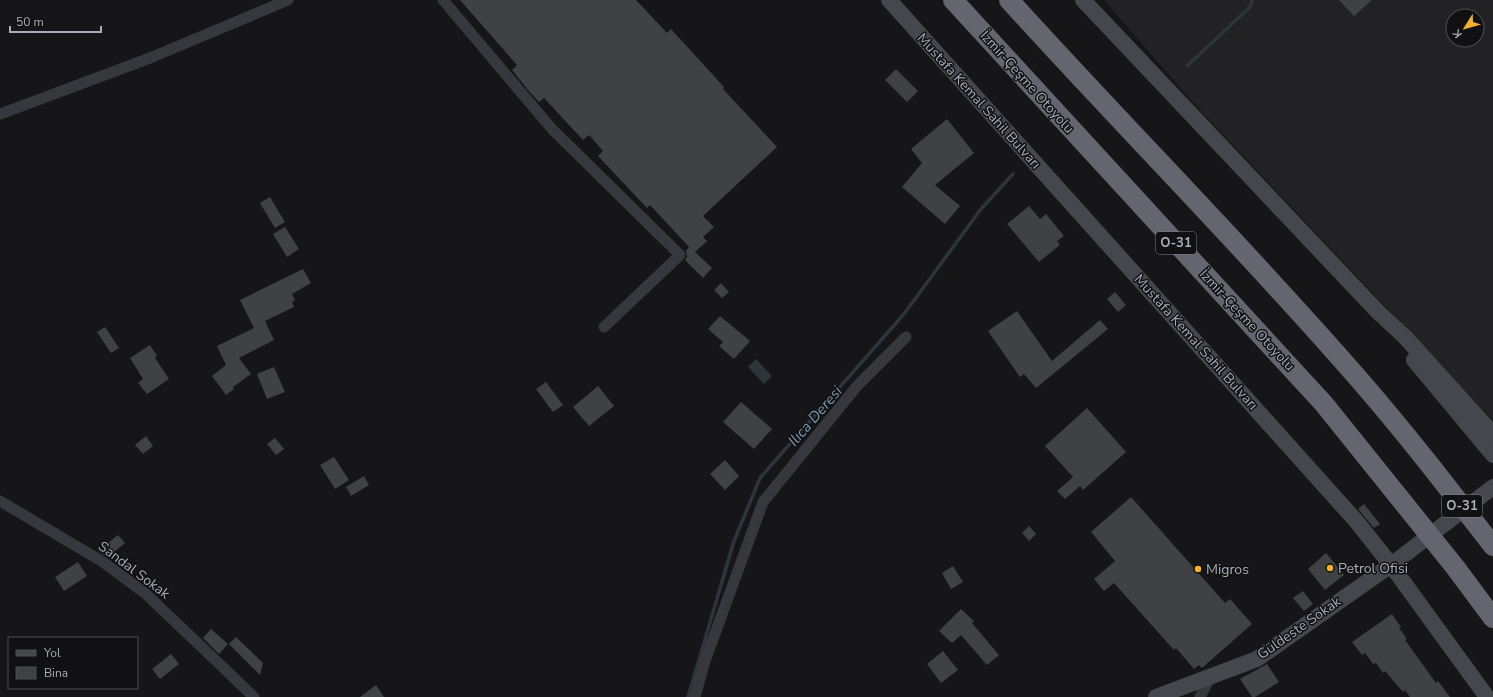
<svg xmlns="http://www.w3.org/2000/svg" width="1493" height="697" font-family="'Nunito Sans',sans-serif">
	<rect width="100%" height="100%" fill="#161618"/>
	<path fill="#222225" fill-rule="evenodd" d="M1104,0H1493V421L1197,107ZM1453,16H1477V40H1453Z"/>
	<path fill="#2c353c" d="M756,359L772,376L764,384L748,367Z"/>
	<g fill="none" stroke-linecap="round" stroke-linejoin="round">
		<path stroke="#2c353c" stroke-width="3.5" d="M1187,66L1250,7L1252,0
			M688,697L734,541L760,478L904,314L981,209L1013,174"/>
	</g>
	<path fill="#404145" d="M460,0H636L667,33L671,29L724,87L723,89L777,147L703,216L714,227L703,237L707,241L695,252L712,268L703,278L685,260L687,257L686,251L689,247L650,205L647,208L598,156L603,151L589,135L583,140L544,98L539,102L528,90L512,70L517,65Z
		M1339,0H1372L1354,16Z
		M896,69L918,91L907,102L885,80Z
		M947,119L974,153L935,185L960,206L945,224L902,187L922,163L911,149Z
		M270,197L285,222L275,228L260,203Z
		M1029,206L1040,219L1046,214L1064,236L1057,241L1060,245L1039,262L1007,224Z
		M285,227L299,249L287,257L273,234Z
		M303,269L311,283L292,294L295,300L292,302L294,307L265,321L274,340L239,358L251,374L233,387L234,389L226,395L212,376L226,365L217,346L254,328L240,300Z
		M721,283L729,292L722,298L714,290Z
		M1115,292L1126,305L1118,312L1107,299Z
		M1017,311L1052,361L1100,320L1108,329L1036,388L1024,374L1020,377L988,331Z
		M720,316L750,341L734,359L719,346L723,342L708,329Z
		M105,327L119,348L111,353L97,332Z
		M150,345L157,356L155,358L169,379L147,394L138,383L143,379L130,358Z
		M274,367L285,392L267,399L257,374Z
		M546,382L563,405L553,412L536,389Z
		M598,386L614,406L589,426L573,407Z
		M741,402L772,429L754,449L723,422Z
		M1087,408L1126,452L1083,490L1080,486L1065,499L1057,491L1073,477L1045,446Z
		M146,436L153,446L143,454L135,445Z
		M275,438L284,449L276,455L267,444Z
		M334,457L349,480L335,489L320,465Z
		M725,460L739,476L725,490L710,474Z
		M364,476L369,485L351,496L346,487Z
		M1131,497L1225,603L1230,599L1252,624L1202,668L1199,665L1194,669L1176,648L1174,650L1114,583L1104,591L1094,579L1115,561L1091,532Z
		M1364,504L1380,524L1374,528L1358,509Z
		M1029,526L1036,534L1029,541L1022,533Z
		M118,535L125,543L108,557L98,551Z
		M1326,553L1344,575L1325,590L1308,569Z
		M78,562L87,576L64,591L55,577Z
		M953,566L963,582L951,589L942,573Z
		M1303,591L1313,604L1304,611L1293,598Z
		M961,609L974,621L972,623L999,655L987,665L961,635L952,643L939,631Z
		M1392,614L1401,627L1399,628L1407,639L1405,640L1436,683L1438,681L1450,697H1410L1405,690L1403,692L1385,671L1383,673L1376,663L1373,664L1365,653L1362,655L1352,642Z
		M211,629L228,644L219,654L203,638Z
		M236,637L263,663L260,675L229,644Z
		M943,651L958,670L941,683L927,664Z
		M171,654L179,664L160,679L152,669Z
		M1267,664L1279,682L1255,697H1252L1240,679Z
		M376,685L384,697H360Z"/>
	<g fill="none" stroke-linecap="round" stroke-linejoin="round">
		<path stroke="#37383d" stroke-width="11" d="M443,0L552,129L680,255L604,327
			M0,114L150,58L288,0
			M0,501L103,562L146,594L254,697
			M695,697L705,661L763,502L857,386L906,337
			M1200,697L1211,676"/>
		<path stroke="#45474d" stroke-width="16" d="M889,0L1357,522L1391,565L1487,697
			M1083,0L1378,312L1405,337L1493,434
			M1414,360L1493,455
			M1156,697L1257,659L1391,565L1493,487"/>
		<path stroke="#63666e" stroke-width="20" d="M953,0L1324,404L1455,567L1493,618
			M1009,0C1124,127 1245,248 1357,377C1405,432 1449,489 1493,546"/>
	</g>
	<g fill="#f2b134" stroke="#111113" stroke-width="1.5">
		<circle cx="1330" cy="568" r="4"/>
		<circle cx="1198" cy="569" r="4"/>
	</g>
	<g text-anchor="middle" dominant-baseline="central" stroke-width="3" stroke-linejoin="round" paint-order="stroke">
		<g fill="#111113" stroke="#7b7e86" stroke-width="1">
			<rect x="1156" y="232" width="40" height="22" rx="3"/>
			<rect x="1442" y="495" width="40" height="22" rx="3"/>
		</g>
		<g font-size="13" font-weight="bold" fill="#a8adb8">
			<text x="1176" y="243">O-31</text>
			<text x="1462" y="506">O-31</text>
		</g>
		<g font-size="14" fill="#a8adb8" stroke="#111113">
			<text transform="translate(1027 82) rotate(48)">İzmir-Çeşme Otoyolu</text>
			<text transform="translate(979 101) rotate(48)">Mustafa Kemal Sahil Bulvarı</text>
			<text transform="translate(1247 320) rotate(47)">İzmir-Çeşme Otoyolu</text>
			<text transform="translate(1196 342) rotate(48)">Mustafa Kemal Sahil Bulvarı</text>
			<text transform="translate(134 570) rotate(37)">Sandal Sokak</text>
			<text transform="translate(1299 628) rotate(-35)">Güldeste Sokak</text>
		</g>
		<g font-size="14" fill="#a8adb8" stroke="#111113" text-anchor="start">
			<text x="1338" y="568">Petrol Ofisi</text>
			<text x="1206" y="569">Migros</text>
		</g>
		<g font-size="15" font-style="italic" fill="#7f9bb3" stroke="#111113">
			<text transform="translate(815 416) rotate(-49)">Ilıca Deresi</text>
		</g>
	</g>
	<rect x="8" y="637" width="130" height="52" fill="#111113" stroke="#4d4f55"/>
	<rect x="16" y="650" width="20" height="6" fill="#45474d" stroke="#4d4f55"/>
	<text x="44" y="657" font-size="12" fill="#a8adb8">Yol</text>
	<rect x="16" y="667" width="20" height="12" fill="#404145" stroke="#4d4f55"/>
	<text x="44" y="677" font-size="12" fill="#a8adb8">Bina</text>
	<g transform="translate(1465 28) rotate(233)"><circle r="19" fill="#111113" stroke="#4d4f55"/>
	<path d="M0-3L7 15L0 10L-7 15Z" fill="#f2b134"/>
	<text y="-6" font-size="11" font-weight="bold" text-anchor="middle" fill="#a8adb8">K</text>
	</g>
	<path d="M10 26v6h91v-6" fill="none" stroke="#a8adb8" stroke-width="2"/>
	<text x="16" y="26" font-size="12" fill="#a8adb8" stroke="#111113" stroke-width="3" paint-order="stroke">50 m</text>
</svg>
